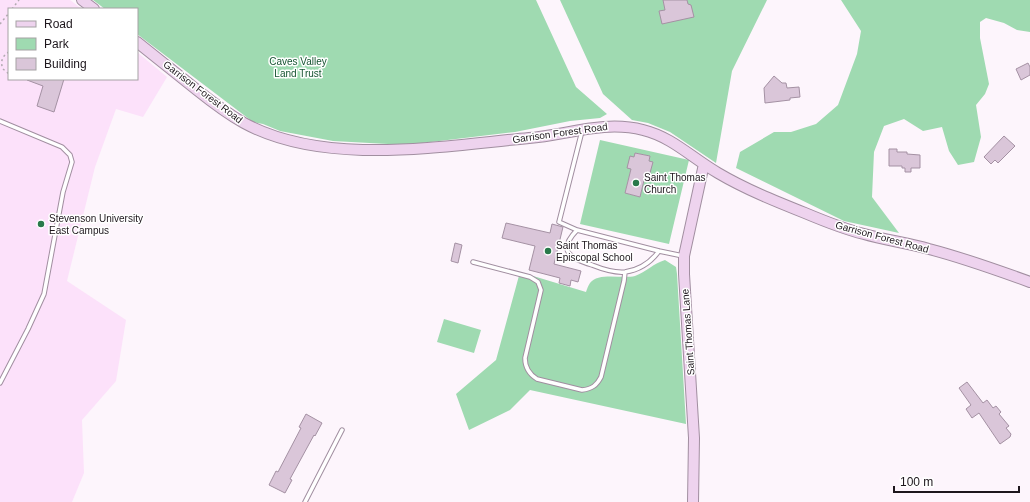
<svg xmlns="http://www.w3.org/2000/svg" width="1030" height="502" font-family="Arial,sans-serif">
	<rect width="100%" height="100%" fill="#fdf5fc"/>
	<path fill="#fce1fa" d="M0,0H70L82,9H9V79H137V52L167,77L143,117L116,109L95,167L67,281L126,320L116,381L82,420L84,473L72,502H0Z"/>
	<path fill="#9fdab1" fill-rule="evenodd" d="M93,0H536L576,87L607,114L600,118L570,121L515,132L406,145L333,141L280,131L263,124L253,122L137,34V9H105Z
		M560,0H767L732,71L716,163L670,132L648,123L632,120L603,94Z
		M841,0H1030V32L1017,30L1004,23L986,18L980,22V38L989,84L985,94L976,105L981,137L974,162L958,165L949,151L942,127L923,131L904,119L884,126L874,152L872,197L899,233L844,221L736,168L740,152L774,132H791L816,124L838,105L857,54L861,31Z
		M600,140L689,160L669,244L580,224ZM635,153L650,156L649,161L650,173L646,172L640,197L625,193Z
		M665,260L676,267L677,274L686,424L530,390L510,410L469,430L456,394L496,360L520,272L586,292C587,289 588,286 590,283C598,272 622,279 635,276C646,272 654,263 665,260Z
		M444,319L481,330L474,353L437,342Z"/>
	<path fill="#dac6d9" stroke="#a491a3" d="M663,0H687L688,4L691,5L694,17L662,24L659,11L665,10Z
		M1028,63L1030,67V75L1021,80L1016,69Z
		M774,76L782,83H786L787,88L799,87L800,97L790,98V100L765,103L764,88Z
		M27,79H64L54,112L37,106L43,86L27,80Z
		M1004,136L1015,146L998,163L995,160L991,164L984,157Z
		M889,149H897V152H907V154L920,155V168H911V172H905V168H902V166H889Z
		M635,153L650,156L649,161L653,162L650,173L646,172L640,197L625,193L631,169L627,168L630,156L634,157Z
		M506,223L550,233L552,224L563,227L554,264L581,271L578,282L571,280L570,286L559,283L560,278L529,270L535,246L502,238Z
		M455,243L462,245L458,263L451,261Z
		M967,382L983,403L987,400L993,408L996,406L1001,412L999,414L1009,426L1006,428L1011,434L1010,437L1000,444L979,413L972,418L966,409L971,405L959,388Z
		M306,414L322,423L315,436L314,435L290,479L292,480L285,493L269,485L276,471L278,472L301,428L299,427Z"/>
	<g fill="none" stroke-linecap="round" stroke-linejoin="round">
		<defs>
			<path id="lane" d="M0,121L62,147L70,155L72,162L63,192L44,294L28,329L0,383
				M577,230L559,222L582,131
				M659,251C651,262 639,270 625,272C614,273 602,269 592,265C571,258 556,252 577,230L659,251L683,256
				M473,262L530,277L538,282L541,290L525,358C525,367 529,374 537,379L582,390C592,389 597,385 601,377L624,281L625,272
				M305,502L342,430"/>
			<path id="secondary" d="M82,0L94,9
				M137,42C157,58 177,74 197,90C212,102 228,114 244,123C325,167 441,146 529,138C567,135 604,120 643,130C672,137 692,158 718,173C745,189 775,201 805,213C824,221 844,229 864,234C885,240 908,243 929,249C964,258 997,270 1030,282
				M693,502L694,438L684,274V256L704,164"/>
		</defs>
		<use href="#lane" stroke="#a18ea0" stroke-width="5.5"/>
		<use href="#secondary" stroke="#a18ea0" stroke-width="12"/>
		<path stroke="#b1aab0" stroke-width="1.5" stroke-dasharray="2 3" stroke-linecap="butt" d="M12,9L19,0
			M0,24L9,13
			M9,52C2,56 0,62 3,69L9,74"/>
		<use href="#lane" stroke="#fff" stroke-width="3.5"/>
		<use href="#secondary" stroke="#eed3ee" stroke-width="10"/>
	</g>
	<g fill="#28794a" stroke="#fff" stroke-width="1.5">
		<circle cx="636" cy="183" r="4"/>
		<circle cx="41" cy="224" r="4"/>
		<circle cx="548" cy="251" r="4"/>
	</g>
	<g text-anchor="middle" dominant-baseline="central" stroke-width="3" stroke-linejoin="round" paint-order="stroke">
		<g font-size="10" fill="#155330" stroke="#fff">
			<text x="298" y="61">Caves Valley<tspan x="298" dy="12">Land Trust</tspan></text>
		</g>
		<g font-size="10" fill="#1d161c" stroke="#fff">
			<text transform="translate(203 92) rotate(37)">Garrison Forest Road</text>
			<text transform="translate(560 133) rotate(-8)">Garrison Forest Road</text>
			<text transform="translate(882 237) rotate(15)">Garrison Forest Road</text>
			<text transform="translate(688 332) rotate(-94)">Saint Thomas Lane</text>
		</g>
		<g font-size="10" fill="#1d161c" stroke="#fff" text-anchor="start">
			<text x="644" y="177">Saint Thomas<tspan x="644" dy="12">Church</tspan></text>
			<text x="49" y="218">Stevenson University<tspan x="49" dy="12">East Campus</tspan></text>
			<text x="556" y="245">Saint Thomas<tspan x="556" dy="12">Episcopal School</tspan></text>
		</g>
	</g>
	<rect x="8" y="8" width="130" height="72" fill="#ffffff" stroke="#a5a2a4"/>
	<rect x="16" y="21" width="20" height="6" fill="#eed3ee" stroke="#a5a2a4"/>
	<text x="44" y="28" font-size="12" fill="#1d161c">Road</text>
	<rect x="16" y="38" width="20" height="12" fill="#9fdab1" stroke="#a5a2a4"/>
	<text x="44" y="48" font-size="12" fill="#1d161c">Park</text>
	<rect x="16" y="58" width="20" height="12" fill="#dac6d9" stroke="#a5a2a4"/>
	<text x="44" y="68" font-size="12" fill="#1d161c">Building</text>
	<path d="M894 486v6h125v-6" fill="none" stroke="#1d161c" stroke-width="2"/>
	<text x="900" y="486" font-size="12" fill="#1d161c" stroke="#ffffff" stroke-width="3" paint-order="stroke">100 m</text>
</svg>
